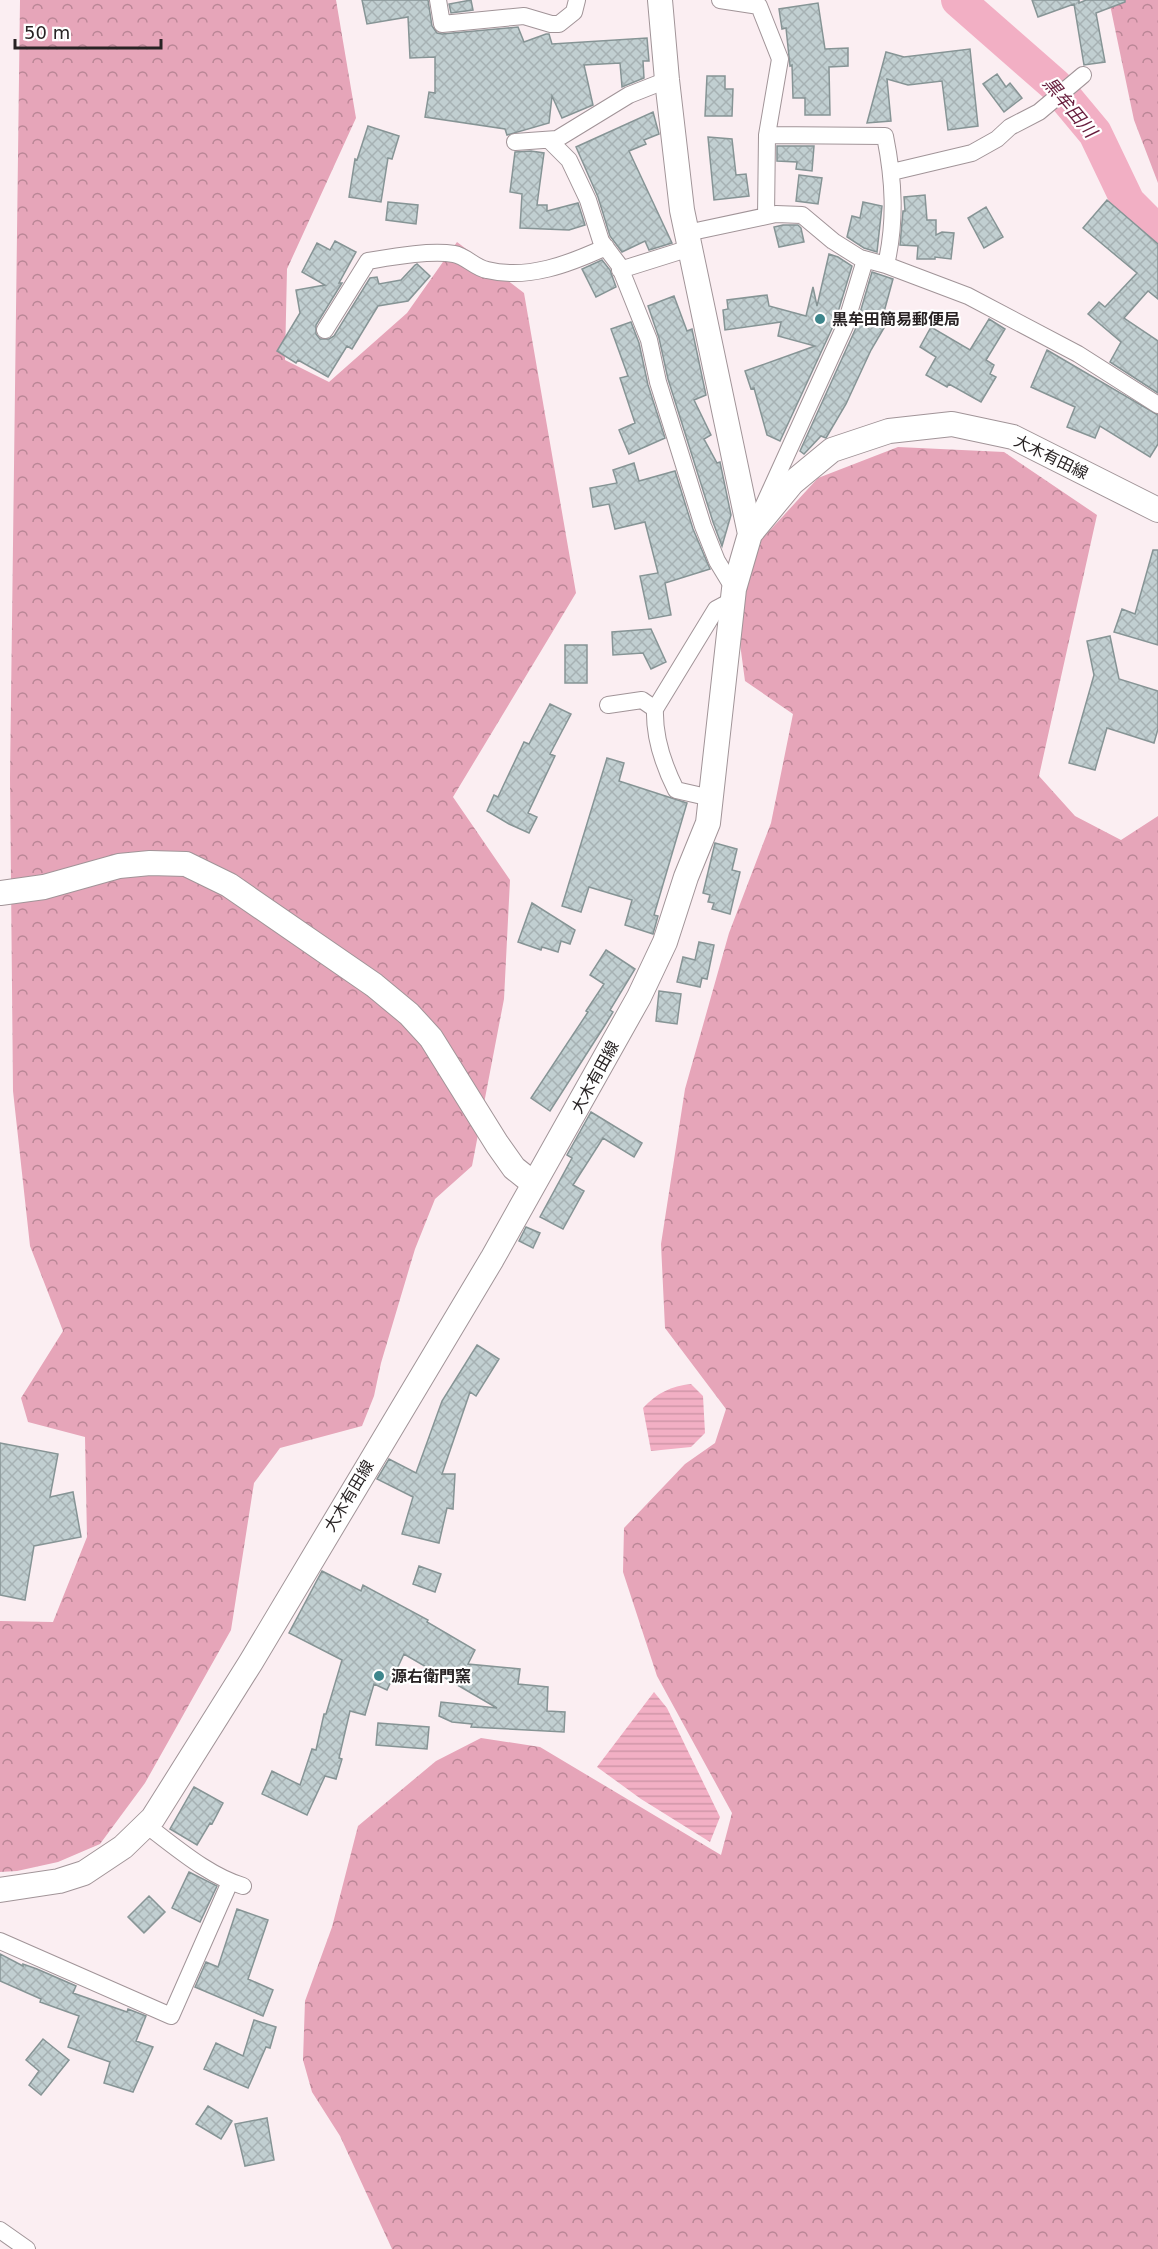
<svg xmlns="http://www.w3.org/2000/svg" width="1158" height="2249" font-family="'DejaVu Sans','Noto Sans JP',sans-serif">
	<defs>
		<pattern id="forest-crowns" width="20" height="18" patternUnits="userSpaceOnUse" patternTransform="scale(1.5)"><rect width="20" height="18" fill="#e6a5b9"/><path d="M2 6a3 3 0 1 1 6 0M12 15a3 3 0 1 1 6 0" fill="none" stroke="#ba8696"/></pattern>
		<pattern id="water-rules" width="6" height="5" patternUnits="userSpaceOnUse" patternTransform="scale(1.5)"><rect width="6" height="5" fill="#f2afc4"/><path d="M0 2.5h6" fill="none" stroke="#d096a8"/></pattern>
		<pattern id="building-cross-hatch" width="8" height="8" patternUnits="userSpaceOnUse" patternTransform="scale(1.5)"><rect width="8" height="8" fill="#c1cfd1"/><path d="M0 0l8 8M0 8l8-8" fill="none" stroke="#a6b1b3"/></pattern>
	</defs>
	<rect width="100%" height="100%" fill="#fbeef2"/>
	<path fill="url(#forest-crowns)" d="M20,0H336L356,118L287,269L285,360L329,382L407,313L457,242L524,293L576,593L453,797L510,880L504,999L472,1166L435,1199L415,1249L381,1363L374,1396L362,1426L280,1448L254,1483L231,1630L145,1783L100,1844L58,1862L17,1871L0,1872V1621L53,1622L87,1537L85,1437L28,1422L21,1398L63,1331L30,1246L13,1091L10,778Z
		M1109,0H1158V183L1134,120Z
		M898,447L1004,452L1097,515L1039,776L1075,816L1121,840L1158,816V2249H392L340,2136L312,2092L303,2060L305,2001L332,1927L358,1826L436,1761L481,1738L540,1747L721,1855L732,1813L657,1676L623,1572L624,1528L685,1464L715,1443L726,1409L665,1328L661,1244L685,1089L729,933L771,823L793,714L745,681L736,614L761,540L818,478Z"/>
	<path fill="url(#water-rules)" d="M691,1384L703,1396L705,1433L691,1447L651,1451L643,1408C657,1393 671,1386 691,1384Z
		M654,1692L667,1708L720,1817L710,1842L641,1799L597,1767Z"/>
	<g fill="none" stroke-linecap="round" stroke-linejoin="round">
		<path stroke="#f2afc4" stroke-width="34" d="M958,0L1055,85L1095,133L1128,202L1158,232"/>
	</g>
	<path fill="url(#building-cross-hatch)" stroke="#869495" stroke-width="1.5" d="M362,0H428L432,26L437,33L442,34L518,27L524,42L546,34H549L552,44L647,38L649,61H643L644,78L622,87L620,63L584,65L593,105L562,118L552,96L549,123L507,135L505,129L425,117L429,92L435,93V57L410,58L408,17L367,24Z
		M471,0L473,10L451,13L449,4Z
		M1032,0H1079V3L1086,0H1125V2L1096,13L1105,62L1084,65L1074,4L1038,17Z
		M818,3L825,49L848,48V66L829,67L830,115H805V98H793L792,65L790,66L786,28L782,29L779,9Z
		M970,49L978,126L948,130L942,81L908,85L887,79L891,121L867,123L886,52L904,57Z
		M997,74L1006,87L1010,83L1022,98L1004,112L983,84Z
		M707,76H725V89H733L732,116H705Z
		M653,112L659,134L644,140L646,144L629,151L672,243L649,250L645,241L622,252L610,236L598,197L576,147Z
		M368,126L399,136L392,159L388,158L381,202L349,197L355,159L357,160Z
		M708,137L732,139L736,175L746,174L749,196L714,200Z
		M777,146H814L812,171L796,169L797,162L777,161Z
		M531,151L544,153L537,205H547V211L578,203L585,225L569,230L520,228L522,194L510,192L515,152Z
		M799,175L822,178L818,204L796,201Z
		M925,195L927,220H936V235L942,232L954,233L951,259L935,257V259H917L918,246L900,245L903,211H905L904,197Z
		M1107,200L1158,244V299L1148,291L1124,318L1158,341V393L1110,362L1121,342L1088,314L1099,302L1105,307L1137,273L1083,228Z
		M388,202L418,205L416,224L386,220Z
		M863,202L882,206L877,252L864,248L847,237L852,216L860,218Z
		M986,207L1003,237L984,248L968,218Z
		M783,225H798L801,228L804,242L779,247L774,227Z
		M335,241L356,252L339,283H342L316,325V334L320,339H329L334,336L370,278L377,277L379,284L401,280L415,265L417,264L430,276L408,301L378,306L352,349L347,346L328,377L298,360L296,363L277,351L300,313L296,290L325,285L302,272L317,243L330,250Z
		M829,254L838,257L852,266L835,322L780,441L767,435L754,388L751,389L745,371L815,346L778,336L781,322L725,330L723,310L728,309L727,300L767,295L769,306L806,316L813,287L817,306Z
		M602,260L610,270L616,287L596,297L582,269Z
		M872,272L893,279L884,312L891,316L871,350L846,404L826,438L821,436L804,454L800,451L855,330Z
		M674,296L687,331L692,329L706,395L694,400L711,435L704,439L717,463L720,462L731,515L722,546L713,522L668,379L659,338L648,306Z
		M989,319L1005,329L986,360L994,365L990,374L996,377L981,402L949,384L947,387L926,375L936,357L920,347L931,327L970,350Z
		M631,322L639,343L648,385L665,438L629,454L619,430L635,423L620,378L628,376L611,329Z
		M1047,350L1158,415V444L1150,457L1100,426L1095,438L1067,427L1075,407L1031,387Z
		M634,463L639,481L675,471L693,529L710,569L665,583L671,615L649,619L640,576L658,573L645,522L615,529L609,504L593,507L590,488L617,483L613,470Z
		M1153,550H1158V645L1114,632L1122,609L1135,614Z
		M651,629L666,662L651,669L643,653L613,655L612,632Z
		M1110,636L1119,679L1158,691V729L1154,743L1107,728L1095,770L1069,763L1094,675L1087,641Z
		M565,645H587V683H565Z
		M550,704L571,714L550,754L555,756L528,813L537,817L529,833L509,824L487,811L494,795L498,797L524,742L529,744Z
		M607,758L624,763L619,781L687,803L654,915L658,916L653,934L625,925L632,900L589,887L581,912L562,906Z
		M715,843L737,849L732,870L740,872L730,914L712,909L714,903L708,902L710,895L703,893Z
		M532,903L575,930L570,944L561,941L558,952L542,947L541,950L518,942Z
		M699,942L714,945L707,979L702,978L700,987L677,982L683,957L695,960Z
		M606,950L635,969L610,1010L613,1012L605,1025L550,1111L531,1098L588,1012L586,1011L604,984L590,975Z
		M659,991L681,994L677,1024L656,1021Z
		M591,1112L642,1143L634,1157L603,1138L573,1185L584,1191L563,1229L540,1217L572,1158L567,1155Z
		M526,1227L540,1233L533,1248L519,1241Z
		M477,1345L499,1359L476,1396L470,1392L442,1474H455L453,1509L447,1508L439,1543L402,1534L413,1497L377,1479L389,1459L416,1473L442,1401Z
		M0,1443L58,1454L50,1497L73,1492L81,1537L34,1546L25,1600L0,1595Z
		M419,1566L441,1574L435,1592L413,1584Z
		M322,1571L361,1591L363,1585L428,1620L427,1622L475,1650L468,1664L520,1669L518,1684L548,1687L547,1711L565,1712L564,1732L471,1727L472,1724L452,1722L439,1716L441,1702L497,1708L404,1654L387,1690L374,1684L365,1715L350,1711L339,1758L342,1759L336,1779L325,1776L307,1815L262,1794L272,1771L300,1785L312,1749L316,1750L324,1714H326L342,1660L289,1633Z
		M378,1723L429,1727L427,1749L376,1745Z
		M194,1787L223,1803L212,1824L210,1823L197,1845L170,1829Z
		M189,1872L217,1886L200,1922L172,1908Z
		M149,1896L165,1912L144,1933L128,1917Z
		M237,1909L268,1920L248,1979L273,1990L263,2016L195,1987L206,1962L218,1967Z
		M0,1954L23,1966V1964L37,1969L76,1986L73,1993L127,2012L128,2009L146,2016L136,2041L153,2047L133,2092L104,2083L110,2062L68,2047L79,2016L40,2002L41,1999L0,1981Z
		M254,2020L276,2027L270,2048L266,2047L248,2088L204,2069L216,2043L243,2056Z
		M43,2039L69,2060L41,2095L29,2085L39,2071L26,2060Z
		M208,2106L232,2121L221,2139L196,2124Z
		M267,2118L274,2160L245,2166L235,2124Z"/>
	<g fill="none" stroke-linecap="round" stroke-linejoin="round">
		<defs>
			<path id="street" d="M438,0L442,24L524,16L551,24H559L574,12L577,0
				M720,0L759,6L780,59L767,135L766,216
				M767,135L885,136C894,181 896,221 886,265
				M549,140L569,160L588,200L601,241L619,265L649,340L658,382L703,526L717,561L734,589
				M515,142L557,139L629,95L667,80
				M892,172L972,153L997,139L1010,127L1039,112L1083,75
				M687,233L776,214L802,215L833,241L860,258L886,265L968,296L1078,354L1158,405
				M620,270L690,248
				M325,330L368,261C392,257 430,250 454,254C466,256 475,268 487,270C528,280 569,264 606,247
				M761,511L845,326L865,260
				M608,705L642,700L655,709C654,736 664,766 676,790L711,798
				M655,709L716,609L733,600
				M146,1825C176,1847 207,1875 243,1886
				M0,1941L171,2016L230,1882
				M0,2230L27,2249"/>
			<path id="secondary" d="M660,0L667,80L682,210L750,534
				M0,893L44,887L119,866L150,863L186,864L229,885L374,985L409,1014L431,1038L497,1144L514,1168L534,1184
				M0,1890L59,1881L84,1873L123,1847L153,1818L251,1662L492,1259L534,1184L639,997L665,942L686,877L708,823L734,589L750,534L792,483L832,450L889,431L952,424L1013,437L1158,510"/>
		</defs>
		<use href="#street" stroke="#a19498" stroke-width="18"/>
		<use href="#secondary" stroke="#a19498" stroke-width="26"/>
		<use href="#street" stroke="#fff" stroke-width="16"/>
		<use href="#secondary" stroke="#fff" stroke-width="24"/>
	</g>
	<g fill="#3e868c" stroke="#fff" stroke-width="2">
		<circle cx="820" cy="319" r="6"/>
		<circle cx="379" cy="1676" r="6"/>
	</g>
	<g text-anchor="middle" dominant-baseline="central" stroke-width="4.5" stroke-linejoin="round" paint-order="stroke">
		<g font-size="16" font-weight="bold" fill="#282324" stroke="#fff" text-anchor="start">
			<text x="832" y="319">黒牟田簡易郵便局</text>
			<text x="391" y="1676">源右衛門窯</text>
		</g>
		<g font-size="16" fill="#282324" stroke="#fff">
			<text transform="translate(1051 457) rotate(26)">大木有田線</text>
			<text transform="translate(595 1077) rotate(-61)">大木有田線</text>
			<text transform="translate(349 1496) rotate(-59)">大木有田線</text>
		</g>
		<g font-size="18" font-style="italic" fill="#671c3c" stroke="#fff">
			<text transform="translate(1070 107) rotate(50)">黒牟田川</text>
		</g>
	</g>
	<path d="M15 39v9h146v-9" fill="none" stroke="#282324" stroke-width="3"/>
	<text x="24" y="39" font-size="18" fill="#282324" stroke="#ffffff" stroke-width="4.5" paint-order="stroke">50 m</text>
</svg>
